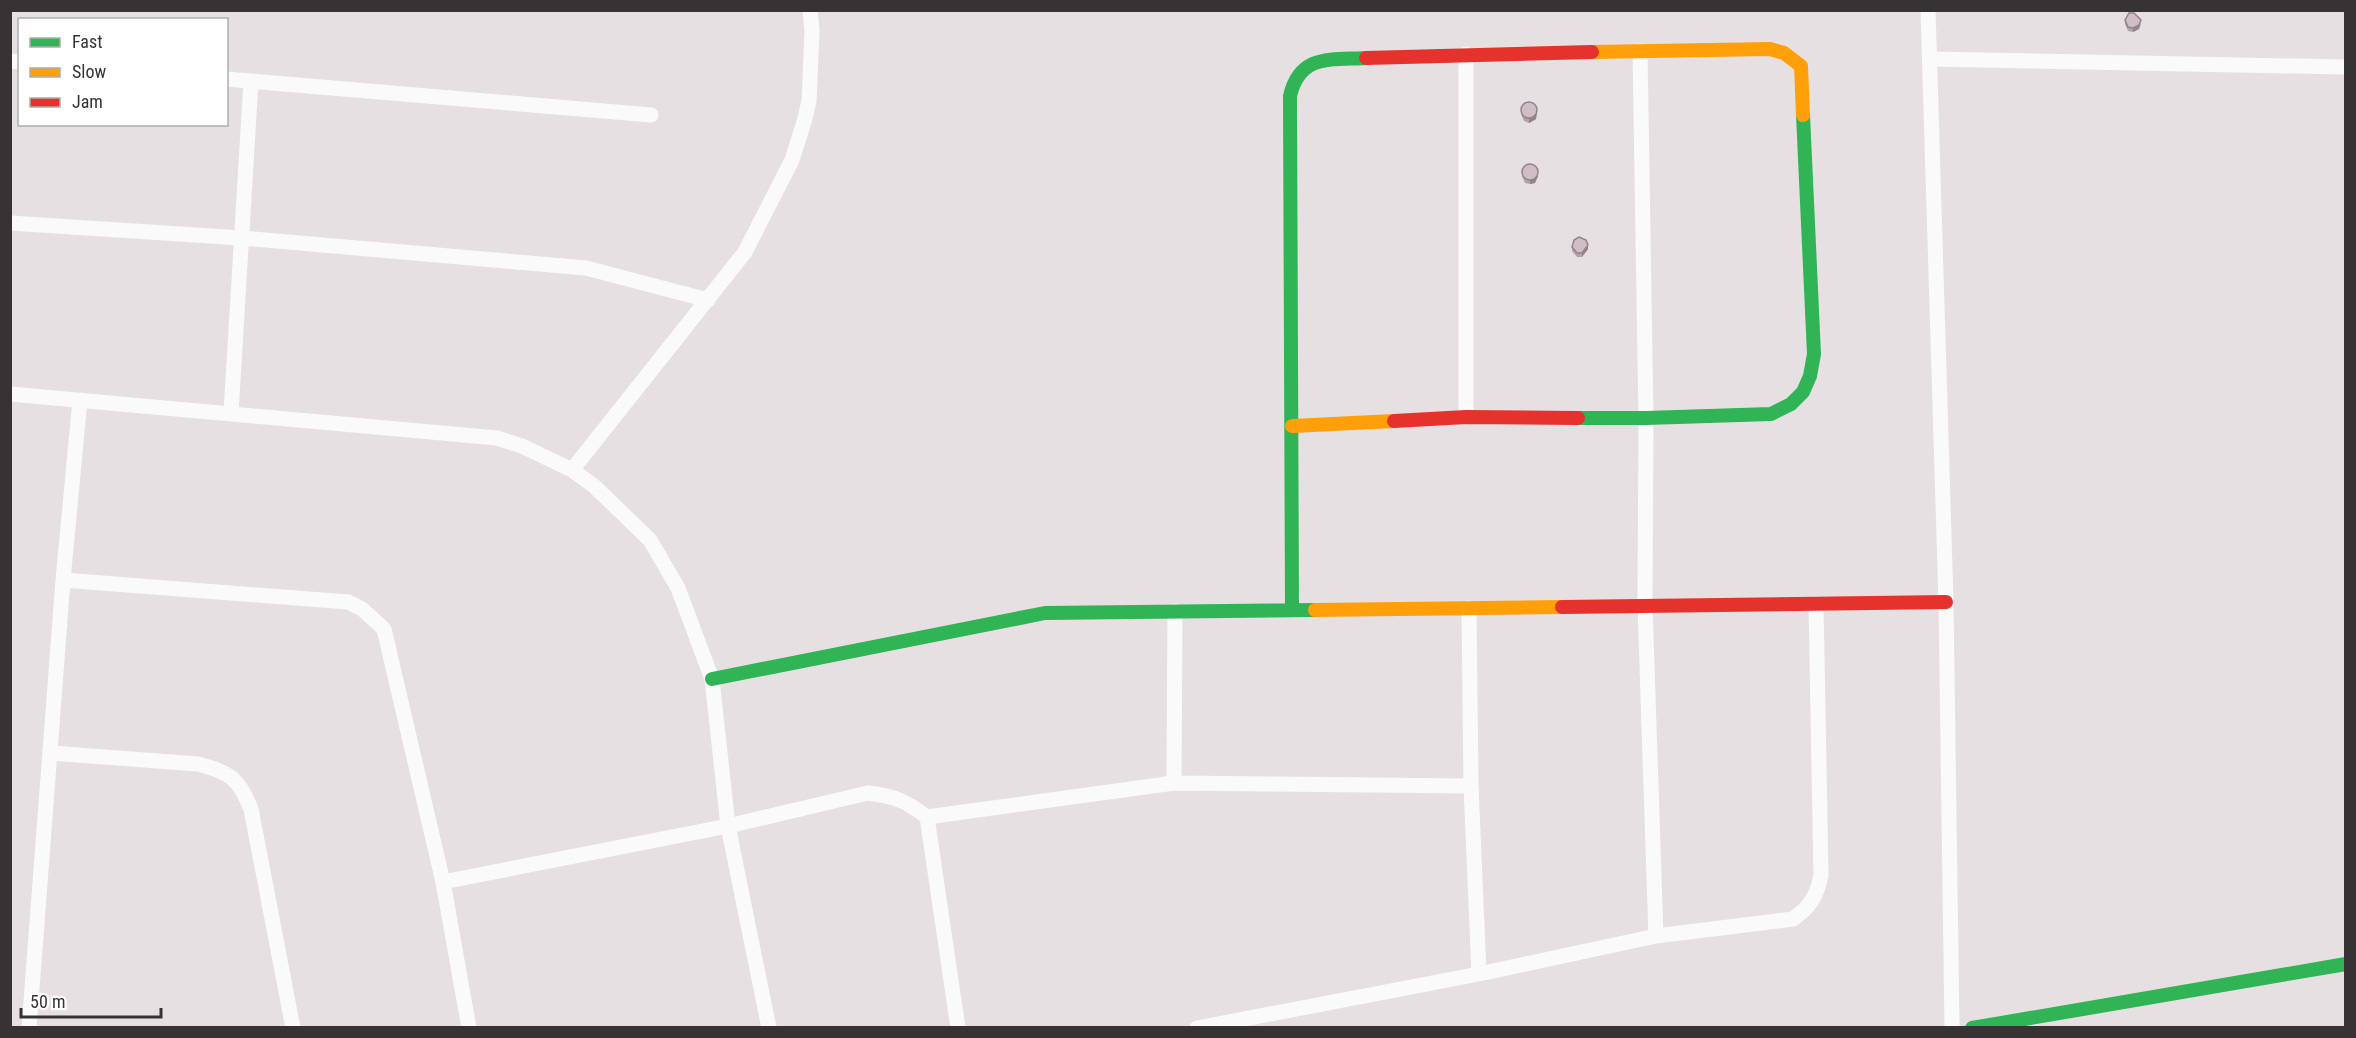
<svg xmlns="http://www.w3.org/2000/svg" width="2356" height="1038" font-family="'Roboto Condensed',sans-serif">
	<rect width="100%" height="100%" fill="#e7e0e3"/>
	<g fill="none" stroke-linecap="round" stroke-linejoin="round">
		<path stroke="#fbfafb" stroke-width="15" d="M1928,10L1946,602L1952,1028
			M1640,51L1646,418L1645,606L1656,936
			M1466,54V417
			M1930,59L2346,67
			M10,61L20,62
			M226,79L651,115
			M10,223L242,238L586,268L708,300
			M10,394L497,438L522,446L572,470L594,486L650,540L678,588L712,679L728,826L769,1028
			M231,413L251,81
			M572,470L745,252L792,160L804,122L809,101L812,31L810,10
			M63,580L348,602L362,609L384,629L443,882L469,1028
			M1469,608L1471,786L1479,974
			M51,753L198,764C229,772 239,778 251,809L293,1028
			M1174,783L1175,611
			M443,882L728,826L868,793C894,796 906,801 927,817
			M29,1028L63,580L80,400
			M958,1028L927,817L1174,783L1471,786
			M1197,1028L1479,974L1656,936L1793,919C1810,907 1817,896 1821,875L1816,604"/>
		<path stroke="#30b455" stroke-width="14" d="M1578,418H1646L1771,414L1791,404L1803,392L1810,376L1814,354L1803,115
			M1292,610L1290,96C1300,54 1330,60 1366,58
			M712,679L1045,613L1315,610
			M1972,1028L2346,964"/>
		<path stroke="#ff9f0a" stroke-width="14" d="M1592,52L1770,49L1784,53L1801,66L1803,115
			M1292,426L1394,421
			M1315,610L1562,607"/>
		<path stroke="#e5322d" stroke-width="14" d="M1366,58L1592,52
			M1394,421L1466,417L1578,418
			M1562,607L1946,602"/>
	</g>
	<path fill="#b4a3a9" d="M2125,20L2141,24L2139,29L2133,32L2128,31L2125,24Z
		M1521,110L1537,114L1536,119L1529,123L1524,121L1521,114Z
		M1522,172L1538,176L1535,183L1530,184L1525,183L1522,176Z
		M1572,247L1588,249L1582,257H1577L1572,251Z"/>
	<path fill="#92848a" d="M2141,20L2139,29L2133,32V28Z
		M1537,110L1536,119L1529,123V118Z
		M1538,172V176L1535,183L1530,184V180Z
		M1588,245V249L1582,257V253Z"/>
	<path fill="#d1bdc5" stroke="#92848a" stroke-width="1.5" d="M2129,13H2134L2141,20L2139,25L2133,28L2128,27L2125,20Z
		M1521 110a8 8 0 1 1 16 0a8 8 0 1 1-16 0Z
		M1522 172a8 8 0 1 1 16 0a8 8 0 1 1-16 0Z
		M1579,237L1586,240L1588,245L1582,253H1577L1572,247L1574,240Z"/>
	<rect width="2356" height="1038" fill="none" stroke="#373334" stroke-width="24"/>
	<rect x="18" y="18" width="210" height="108" fill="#ffffff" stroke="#afadae" stroke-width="1.5"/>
	<rect x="30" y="38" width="30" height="9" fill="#30b455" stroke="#afadae" stroke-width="1.5"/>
	<text x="72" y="48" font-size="18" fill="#373334">Fast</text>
	<rect x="30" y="68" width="30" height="9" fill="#ff9f0a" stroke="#afadae" stroke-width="1.5"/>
	<text x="72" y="78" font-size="18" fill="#373334">Slow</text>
	<rect x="30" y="98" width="30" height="9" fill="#e5322d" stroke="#afadae" stroke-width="1.5"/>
	<text x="72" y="108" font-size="18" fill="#373334">Jam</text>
	<path d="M21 1008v9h140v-9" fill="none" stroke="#373334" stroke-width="3"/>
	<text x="30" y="1008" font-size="18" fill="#373334" stroke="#ffffff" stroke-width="4.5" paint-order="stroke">50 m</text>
</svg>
